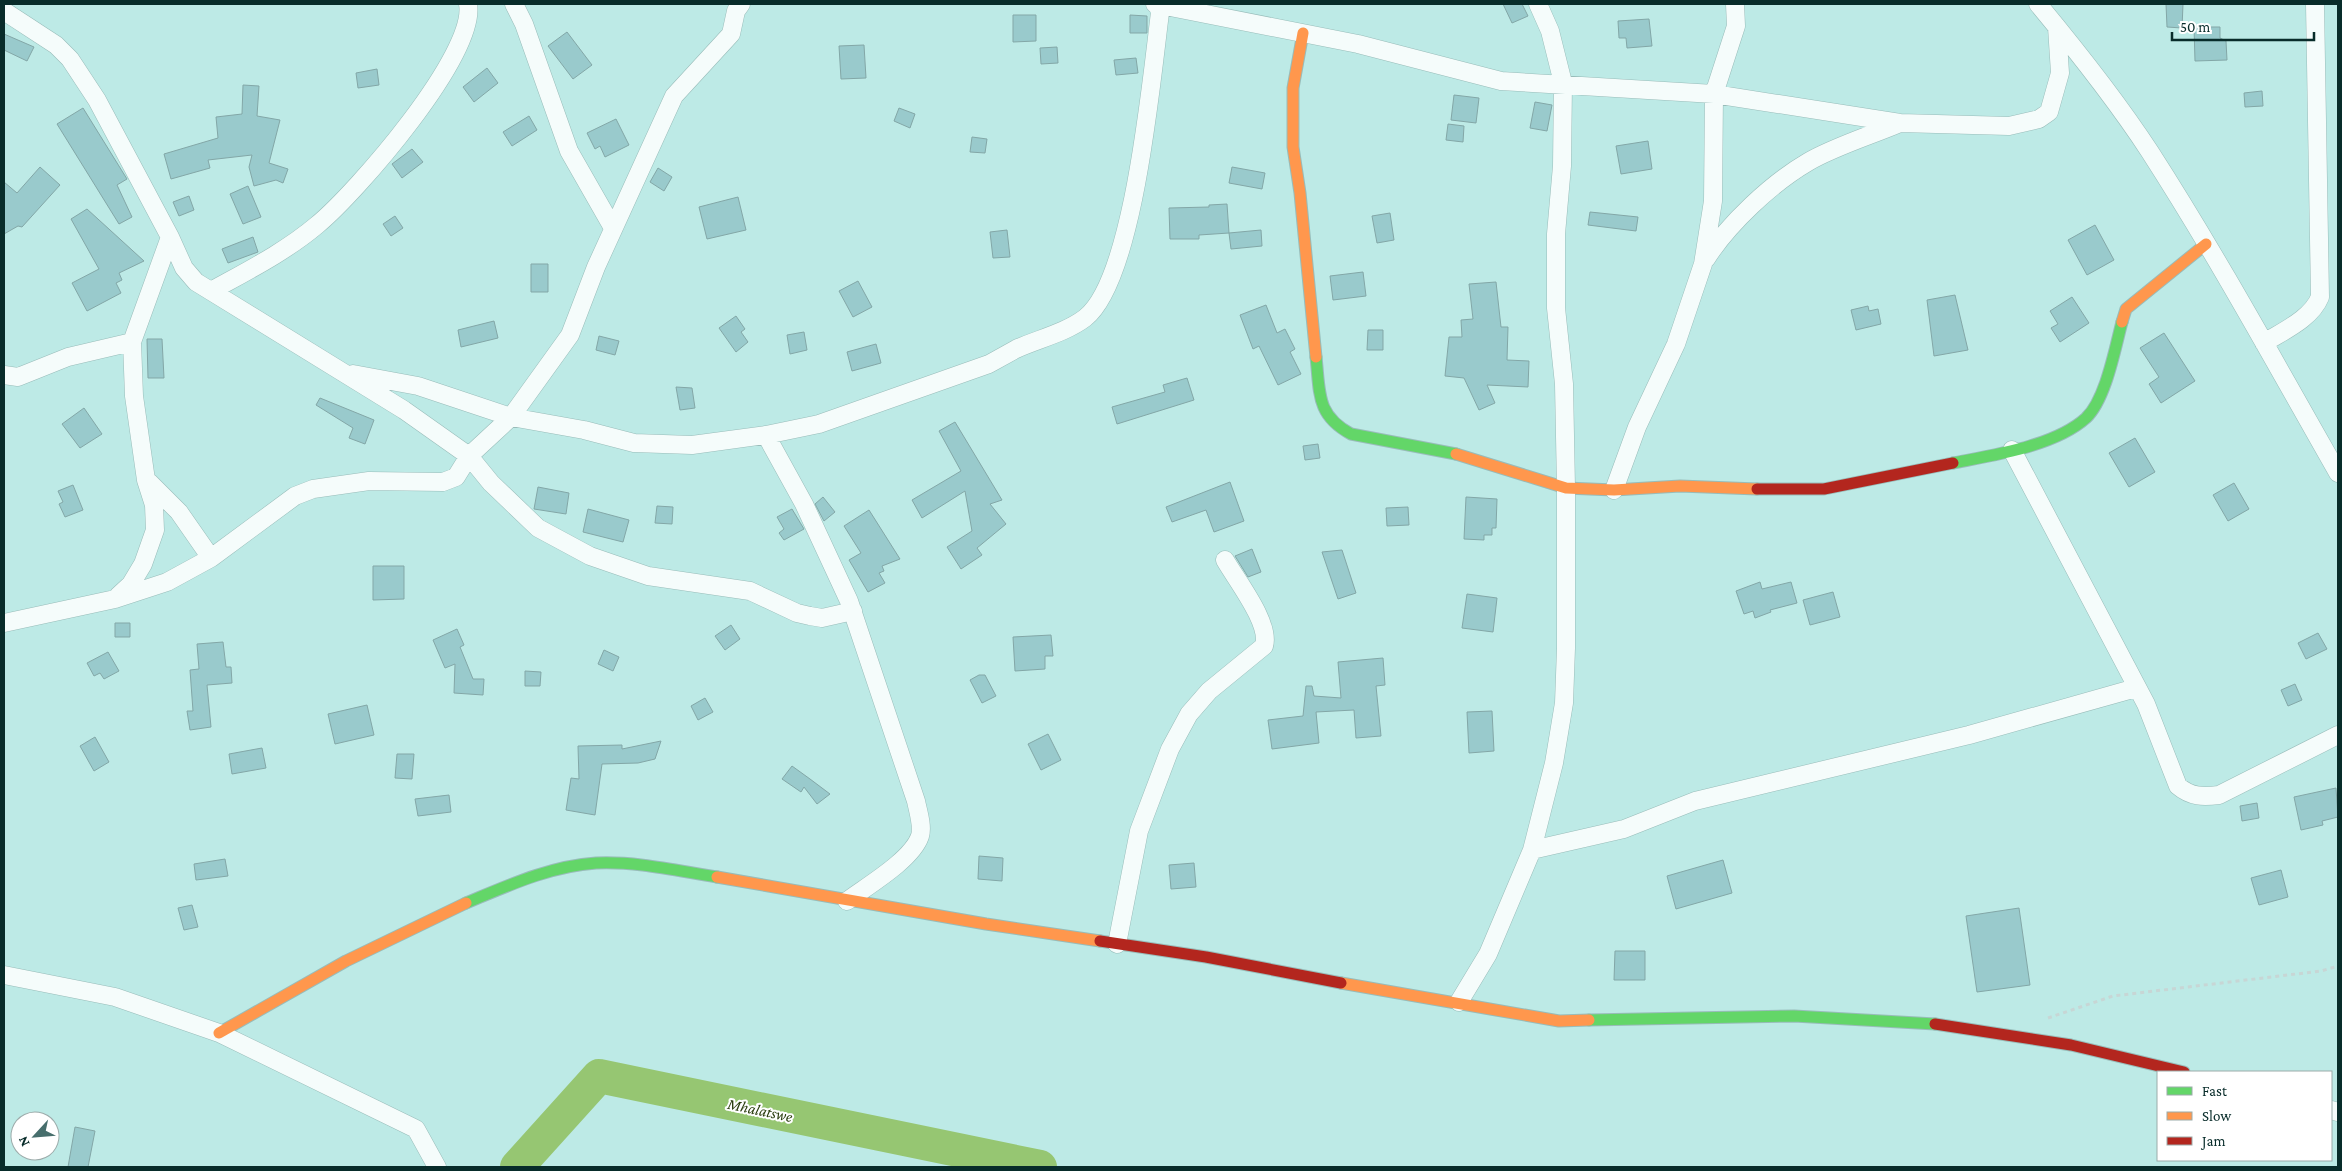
<svg xmlns="http://www.w3.org/2000/svg" width="2342" height="1171" font-family="'Crimson Pro',serif">
	<rect width="100%" height="100%" fill="#bdeae6"/>
	<g fill="none" stroke-linecap="round" stroke-linejoin="round">
		<path stroke="#96c672" stroke-width="34" d="M517,1167L599,1076L1040,1167"/>
	</g>
	<path fill="#99cacc" stroke="#83a7a7" d="M1503,4H1522L1528,16L1512,23Z
		M2166,4H2183L2182,28L2167,27Z
		M1013,15H1036V41L1013,42Z
		M1130,15L1147,16V33H1130Z
		M1649,19L1652,46L1627,48L1626,38H1619L1618,21Z
		M2194,27H2220V38L2226,41L2227,60L2195,61Z
		M567,32L592,65L573,79L548,46Z
		M4,34L34,47L27,61L4,50Z
		M864,45L866,78L841,79L839,46Z
		M1057,47L1058,63L1041,64L1040,48Z
		M1136,58L1138,73L1116,75L1114,60Z
		M487,68L498,83L474,102L463,87Z
		M377,69L379,85L358,88L356,73Z
		M243,85L259,86L257,116L280,120L269,163L288,169L283,183L276,180L254,186L249,167L252,155L208,160L210,168L171,179L164,154L218,138L216,117L242,114Z
		M2262,91L2263,106L2245,107L2244,93Z
		M1454,95L1479,98L1476,123L1451,120Z
		M1535,102L1552,105L1547,131L1530,128Z
		M83,108L127,179L117,185L132,217L119,224L57,124Z
		M899,108L915,114L910,128L894,121Z
		M529,116L537,130L512,146L503,132Z
		M616,119L629,145L605,157L600,146L595,149L587,133Z
		M1448,124L1464,126L1463,142L1446,140Z
		M972,137L987,139L985,153L970,152Z
		M1648,141L1652,169L1621,174L1616,146Z
		M412,149L423,162L402,178L392,164Z
		M40,167L60,185L22,227L18,226L4,234V182L17,193Z
		M1232,167L1265,173L1262,189L1229,183Z
		M658,168L672,177L664,191L650,182Z
		M248,186L261,217L243,224L230,194Z
		M189,196L194,210L179,216L173,202Z
		M738,197L746,230L707,239L699,207Z
		M1227,204L1229,233L1199,235V239H1170L1169,208L1209,207V205Z
		M87,209L144,261L119,273L122,280L116,283L121,293L87,311L72,283L99,269L71,219Z
		M1590,212L1638,217L1636,231L1588,225Z
		M1390,213L1394,240L1377,243L1372,216Z
		M395,216L403,228L391,236L383,224Z
		M2095,225L2114,260L2087,275L2068,240Z
		M1007,230L1010,257L993,258L990,232Z
		M1261,230L1262,246L1231,249L1229,233Z
		M253,237L258,252L228,263L222,249Z
		M531,264H548V292H531Z
		M1363,272L1366,296L1333,300L1330,276Z
		M858,281L872,307L853,317L839,291Z
		M1496,282L1501,327H1508L1507,360L1529,361L1528,387L1487,385L1495,403L1479,410L1464,378L1445,376L1449,337H1462L1461,320L1473,319L1469,284Z
		M1955,295L1968,350L1934,356L1927,300Z
		M2072,297L2089,323L2060,342L2051,328L2058,324L2050,311Z
		M1266,305L1277,333L1285,329L1295,349L1290,352L1301,374L1278,385L1259,346L1253,349L1240,315Z
		M1868,306L1869,311L1878,309L1881,324L1856,330L1851,310Z
		M736,316L745,329L741,332L748,342L736,352L719,328Z
		M494,321L498,338L461,347L458,330Z
		M1368,330H1383V350H1367Z
		M804,332L807,350L790,354L787,335Z
		M2164,333L2195,381L2161,403L2149,384L2159,377L2140,348Z
		M599,336L619,341L615,355L596,350Z
		M147,339H162L164,378H148Z
		M876,344L881,363L852,371L847,352Z
		M1187,378L1194,400L1117,424L1112,407L1165,392L1163,385Z
		M676,387L692,388L695,408L680,410Z
		M320,398L374,420L365,444L349,438L353,428L316,405Z
		M84,408L102,434L80,448L62,424Z
		M955,422L1002,500L990,504L1006,524L977,548L982,555L961,569L947,547L972,531L965,491L922,518L912,500L961,471L939,431Z
		M2135,438L2155,472L2129,487L2109,453Z
		M1318,444L1320,458L1305,460L1303,446Z
		M1230,482L1244,521L1214,532L1206,510L1172,522L1166,507Z
		M2234,483L2249,509L2228,521L2213,495Z
		M73,485L83,510L65,517L59,504L63,502L58,491Z
		M538,487L569,493L566,514L534,509Z
		M823,497L835,512L824,521L815,504Z
		M1466,497L1497,499L1496,528H1492V535H1484V540L1464,539Z
		M657,506L673,507L672,524L655,523Z
		M1408,507L1409,525L1387,526L1386,508Z
		M588,509L629,520L623,542L583,532Z
		M792,509L804,529L784,540L779,533L784,529L777,517Z
		M869,510L900,559L882,566L884,571L879,573L885,583L868,592L849,560L861,553L844,526Z
		M1252,549L1261,572L1248,577L1235,556Z
		M1342,550L1356,593L1338,599L1322,552Z
		M373,566H404V599L373,600Z
		M1760,582L1762,589L1791,582L1797,603L1770,610L1771,612L1755,618L1753,611L1744,614L1736,591Z
		M1833,592L1840,617L1810,625L1803,600Z
		M1467,594L1497,598L1493,632L1462,628Z
		M115,623H130V637H115Z
		M731,625L740,639L725,650L715,636Z
		M457,629L464,645L460,647L473,679H484L483,695L454,693L455,664L445,668L433,640Z
		M2318,633L2327,649L2306,659L2298,643Z
		M1051,635L1053,656H1045V669L1015,671L1013,637Z
		M223,642L226,667H231L232,683L207,685L211,727L190,730L187,711H193L190,670L199,669L197,644Z
		M604,650L619,657L613,671L598,664Z
		M108,652L119,671L104,679L100,673L94,676L87,663Z
		M1383,658L1385,685L1376,686L1381,736L1356,738L1354,710L1316,712L1319,743L1272,749L1268,720L1303,716L1306,686H1312L1314,696L1341,698L1338,662Z
		M525,671L541,672L540,686H525Z
		M979,675H985L996,696L982,703L970,680Z
		M2295,684L2302,700L2288,706L2281,690Z
		M705,698L713,712L698,720L691,706Z
		M367,705L374,735L335,744L328,714Z
		M1492,711L1494,751L1469,753L1467,712Z
		M1048,734L1061,760L1041,770L1028,744Z
		M95,737L109,762L94,771L80,746Z
		M661,741L655,759L638,763L602,764L595,815L566,810L571,778L579,779L578,746L622,745V749Z
		M262,748L266,768L232,774L229,754Z
		M397,754H414L412,779L395,778Z
		M792,766L810,779L830,794L817,804L804,787L801,792L782,779Z
		M2336,788L2338,817L2322,821L2323,825L2301,830L2294,797Z
		M449,795L451,812L418,816L415,799Z
		M2257,803L2259,818L2242,821L2240,806Z
		M979,856L1003,858L1002,881L978,879Z
		M225,859L228,876L196,880L194,864Z
		M1723,860L1732,893L1676,909L1667,876Z
		M1194,863L1196,887L1171,889L1169,865Z
		M2281,870L2288,897L2259,905L2251,878Z
		M192,905L198,927L184,930L178,908Z
		M2019,908L2030,985L1977,992L1966,916Z
		M1615,951H1645V980H1614Z
		M75,1127L95,1131L88,1167H68Z"/>
	<g fill="none" stroke-linecap="round" stroke-linejoin="round">
		<defs>
			<path id="street" d="M514,4L524,24L569,151L613,228
				M1155,4L1358,44L1501,81L1714,94L1900,123L2009,126L2039,119L2049,112L2060,73L2057,27
				M2038,4C2077,51 2116,100 2150,152C2217,256 2277,366 2338,473
				M4,11L56,45L70,59L97,100L170,237L184,268L196,282L404,410L469,456L511,417L570,335L596,267L674,96L731,34L736,11L741,4
				M1706,259C1728,224 1772,183 1808,162C1833,147 1872,135 1900,123
				M211,291C247,271 285,252 317,225C356,193 477,54 468,4
				M2264,343C2283,331 2311,319 2320,297L2315,4
				M353,374L418,386L511,417L584,430L634,443L692,445L766,435L819,424L989,364C998,359 1007,354 1016,349C1038,339 1065,333 1085,318C1135,279 1152,71 1161,5
				M4,375L18,377L68,357L132,342
				M766,435L804,504L849,601L916,801C918,811 923,826 920,836C912,860 867,886 847,901
				M2012,450L2146,704L2178,786C2191,797 2203,797 2219,795L2338,735
				M149,482L179,512L211,558
				M1614,490L1637,427L1676,344L1703,264L1713,201L1714,94L1736,26L1735,4
				M118,596L131,584L143,564L155,530L154,505L146,480L134,396L132,342L170,237
				M4,623L115,599L167,582L211,558L295,496L313,489L369,481L443,482L456,477L469,456L491,483L538,528L590,556L648,576L750,591L797,613L810,616L822,618L853,611
				M1532,850L1624,829L1695,801L1969,735L2136,688
				M1117,944L1139,831L1170,749L1189,714L1209,691L1264,646C1271,624 1237,581 1225,560
				M4,975L115,997L219,1033L416,1129L437,1167
				M1459,1002L1488,954L1532,850L1554,763L1564,703L1566,648V488L1564,384L1556,308V234L1562,166L1563,83L1550,31L1538,4
				M2331,1110L2338,1112"/>
			<path id="fast" d="M1316,357C1320,393 1316,415 1351,434L1456,454
				M1953,463C1994,455 2055,446 2086,418C2106,399 2115,348 2122,322
				M466,903C507,886 550,866 596,863C636,861 678,871 717,877
				M1589,1020L1794,1016L1935,1024"/>
			<path id="slow" d="M1303,33L1293,88V147L1300,193L1316,357
				M2122,322L2126,309L2206,244
				M1456,454L1566,488L1614,490L1680,486L1757,489
				M717,877L986,924L1100,941
				M1341,983L1559,1021L1589,1020
				M219,1033L346,961L466,903"/>
			<path id="jam" d="M1757,489H1824L1953,463
				M1100,941L1206,957L1341,983
				M1935,1024L2071,1045L2184,1072"/>
		</defs>
		<use href="#street" stroke="#98bcb9" stroke-width="19"/>
		<use href="#fast" stroke="#98bcb9" stroke-width="13"/>
		<use href="#slow" stroke="#98bcb9" stroke-width="13"/>
		<use href="#jam" stroke="#98bcb9" stroke-width="13"/>
		<path stroke="#c7d6d5" stroke-width="3" stroke-dasharray="4 4" stroke-linecap="butt" d="M2048,1018L2113,996L2321,971L2338,966"/>
		<use href="#street" stroke="#f5fcfb" stroke-width="18"/>
		<use href="#fast" stroke="#63d668" stroke-width="11"/>
		<use href="#slow" stroke="#ff974d" stroke-width="11"/>
		<use href="#jam" stroke="#b3261e" stroke-width="11"/>
	</g>
	<g text-anchor="middle" dominant-baseline="central" stroke-width="4" stroke-linejoin="round" paint-order="stroke">
		<g font-size="16" font-style="italic" fill="#2a3d0e" stroke="#fff">
			<text transform="translate(760 1110) rotate(12)">Mhalatswe</text>
		</g>
	</g>
	<rect width="2342" height="1171" fill="none" stroke="#082c2a" stroke-width="10"/>
	<rect x="2157" y="1071" width="175" height="90" fill="#ffffff" stroke="#9cabaa"/>
	<rect x="2167" y="1087" width="25" height="8" fill="#63d668" stroke="#9cabaa"/>
	<text x="2202" y="1096" font-size="15" fill="#082c2a">Fast</text>
	<rect x="2167" y="1112" width="25" height="8" fill="#ff974d" stroke="#9cabaa"/>
	<text x="2202" y="1121" font-size="15" fill="#082c2a">Slow</text>
	<rect x="2167" y="1137" width="25" height="8" fill="#b3261e" stroke="#9cabaa"/>
	<text x="2202" y="1146" font-size="15" fill="#082c2a">Jam</text>
	<g transform="translate(35 1136) rotate(244)"><circle r="24" fill="#ffffff" stroke="#9cabaa"/>
	<path d="M0-4L9 19L0 12L-9 19Z" fill="#476e6c"/>
	<text y="-8" font-size="14" font-weight="bold" text-anchor="middle" fill="#082c2a">N</text>
	</g>
	<path d="M2172 32v8h142v-8" fill="none" stroke="#082c2a" stroke-width="2.5"/>
	<text x="2180" y="32" font-size="15" fill="#082c2a" stroke="#ffffff" stroke-width="4" paint-order="stroke">50 m</text>
</svg>
